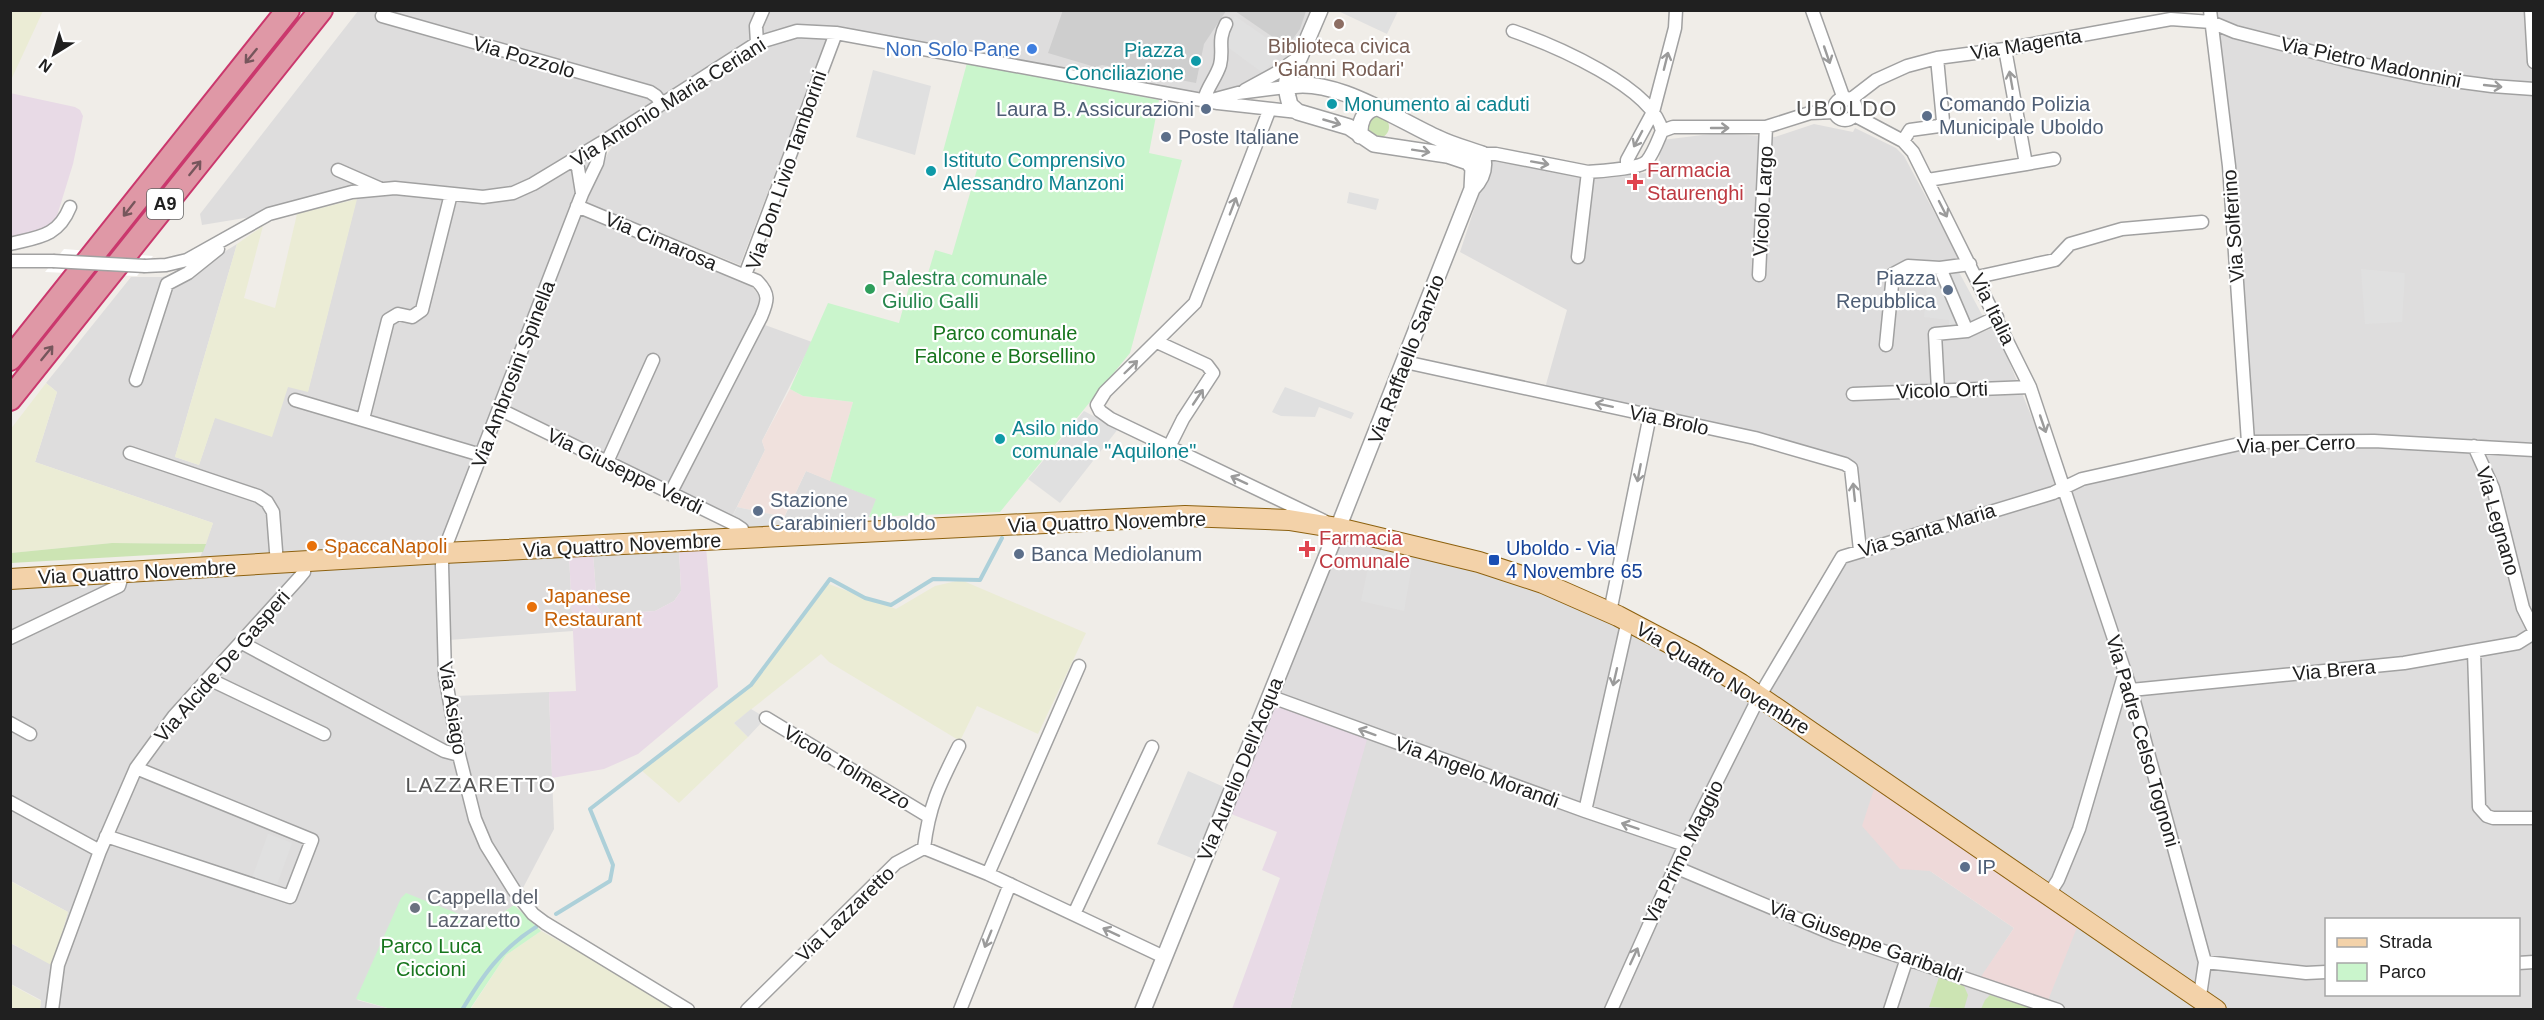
<svg xmlns="http://www.w3.org/2000/svg" width="2544" height="1020" font-family="Arial,sans-serif">
	<rect width="100%" height="100%" fill="#f0ede8"/>
	<path fill="#dedddd" fill-rule="evenodd" d="M358,11H1313L1305,30L1283,65L1238,89L1208,95L1098,76L786,30L532,182L494,195L400,186L251,217L202,225L200,214Z
		M2212,11H2533V87L2360,62L2213,20Z
		M2214,25L2362,66L2533,91V448L2250,440Z
		M800,35L826,40L740,265L586,203L608,153L615,143L755,52L771,44Z
		M1814,124L1853,132L1855,128L1896,148L1904,156L1961,262L1929,264L1949,320V335L1970,337L1995,327L2059,484L1866,543L1855,466L1545,388L1567,310L1460,252L1491,158L1584,174L1657,173L1662,140L1719,133L1775,137Z
		M599,147L442,547L198,563L213,523L35,462L57,392L46,383L131,277H162L198,268L237,244L175,457L199,465L215,417L288,386L308,391L358,193L376,190L498,198Z
		M582,214L740,280L752,287L760,297L757,311L669,485L508,405Z
		M765,325L812,342L762,441L765,450L732,517L680,490Z
		M2249,444H2374L2533,453V1009H1290L1367,736L1271,701L1341,533L1572,595L1760,707L1843,559L2079,482ZM1930,871L2077,924L1981,978L2014,928ZM2326,920H2518V994H2326Z
		M806,471L877,499L869,517L795,524L782,522Z
		M679,549L681,591L674,601L655,611L612,614L601,612L597,606L593,553Z
		M569,555L573,631L449,640L450,673L455,696L549,692L554,829L514,905L488,923L474,920L357,1000L391,1009H40L41,1000L11,984L10,943L53,965L68,912L11,881V584Z"/>
	<path fill="#eed9d9" d="M1876,783L2078,925L2047,1003L1980,978L2014,928L1930,871L1900,869L1862,826Z"/>
	<path fill="#e8dae6" d="M10,93L75,107L80,110L83,116L73,164L56,219L47,230L10,238Z
		M706,547L718,687L638,754L604,769L552,778L549,692L576,691L569,555L593,553L597,606L601,612L612,614L655,611L674,601L681,591L679,549Z
		M1271,701L1368,736L1290,1009H1232L1280,878L1262,870L1277,832L1226,812Z"/>
	<path fill="#cecece" d="M1063,10H1226V11L1204,44L1196,83L1102,65L1095,67L1048,53Z
		M1235,11L1306,10V11L1300,29L1287,47Z"/>
	<path fill="#f0e1dd" d="M790,389L803,396L853,402L830,481L806,471L784,517L737,507L765,450L762,441Z"/>
	<path fill="#ebecd5" d="M11,10L43,11L11,80L10,11Z
		M357,199L308,392L288,387L272,437L215,418L199,465L175,457L237,244L263,226L244,298L275,308L297,214Z
		M46,383L57,392L35,462L213,523L206,544L112,543L11,553L10,430Z
		M961,580L1086,633L1038,734L977,706L960,741L829,662L821,654L734,723L748,737L679,803L641,770L751,685L826,583L896,609L935,586Z
		M10,881L68,912L53,966L11,943Z
		M541,931L626,978L678,1010H470L506,955Z
		M10,984L41,1001L40,1009H11Z"/>
	<path fill="#cce4b3" d="M1367 127a11 11 0 1 1 22 0a11 11 0 1 1-22 0Z
		M112,543L206,544L203,552L11,563V553Z
		M1939,977L1964,986L1968,995L1964,1009L1929,1007Z
		M1990,995L2029,1007L2028,1009H1981L1985,1000Z"/>
	<path fill="#caf5cc" d="M967,63L1159,100L1149,153L1182,160L1130,353L1000,512L869,517L876,499L830,481L853,402L803,396L790,389L828,303L899,323L912,276L926,280L935,250L952,255L978,166L942,155Z
		M406,893L474,920L488,923L514,905L541,931L506,955L470,1009H391L356,999L401,898Z"/>
	<path fill="#e0e0e0" d="M1338,11H1398L1387,34Z
		M1235,16L1284,50L1263,73L1222,43L1224,32Z
		M873,70L931,86L915,155L856,137Z
		M1349,192L1379,199L1376,210L1347,203Z
		M1954,263L1986,322L1949,330V320L1924,317L1929,264Z
		M2361,269L2405,273L2402,322L2365,324Z
		M1285,387L1354,413L1351,419L1319,407L1315,417L1281,416L1272,412Z
		M1084,411L1118,429L1060,503L1028,479Z
		M737,507L784,517L779,529L749,530L732,517Z
		M1372,549L1413,559L1404,611L1361,601Z
		M751,709L766,718L748,737L734,723Z
		M1188,771L1224,787L1194,859L1157,844Z
		M268,834L292,843L276,887L252,878Z"/>
	<path fill="#fff" d="M64,249L153,256L137,276L45,272Z"/>
	<g fill="none" stroke-linecap="round" stroke-linejoin="round">
		<path stroke="#add0d9" stroke-width="4" d="M556,914L610,881L613,865L590,809L751,685L830,579L865,598L891,605L933,579L980,580L1002,538
			M462,1010C483,975 501,949 536,927"/>
		<defs>
			<path id="minor" d="M1812,10L1844,99
				M2210,10L2229,166L2248,442
				M2531,10L2534,62
				M382,16L650,92L656,96L662,104
				M757,43L756,26L763,10
				M1245,90L1289,66
				M1834 109a11 11 0 1 1 22 0a11 11 0 1 1-22 0Z
				M1204,100C1207,87 1216,78 1220,65C1224,49 1217,41 1226,24
				M1212,100L1238,93L1286,87
				M1850,100L1876,80L1907,66L1937,58L2005,49L2171,19L2211,22L2235,32L2357,63L2424,77L2492,86L2534,89
				M1269,111L1195,303L1105,392L1097,405L1100,411L1111,419L1324,521
				M1854,115L1903,141L1913,152L2030,387L2131,690L2205,962L2199,1002
				M1662,131L1673,127H1766L1810,113L1835,112
				M1903,141L1910,130L1939,126L1943,121L1937,58
				M601,143L597,163L582,194L443,553L442,565L445,675L459,755L475,819L486,845L514,890L533,914L545,923L688,1010
				M1482,154H1496L1588,172C1599,171 1640,169 1647,161C1654,152 1658,140 1662,131C1653,87 1553,45 1513,31
				M573,160L578,168L582,193
				M2026,164L2054,159
				M1627,167V160L1653,112L1675,28L1676,10
				M338,170L379,188
				M1928,180L2026,164L2005,49
				M577,206L757,281C770,294 768,301 761,317L670,494
				M10,244C38,237 58,237 70,207
				M1578,257L1588,172
				M10,261H53
				M145,266L166,265L187,260L269,214L352,192L395,188L483,197L513,193L533,184L601,143L757,43L797,31L836,33L1218,103L1298,112
				M745,275L836,33
				M1759,275L1766,127
				M1977,277L2055,260L2070,244L2122,229L2202,222
				M1967,331L1940,268L1970,264
				M1157,342L1207,365L1213,373L1183,419L1169,447
				M1886,345L1893,274L1908,266L1940,268
				M1405,362L1755,438L1845,464L1851,468L1860,550
				M136,380L167,284L188,273L218,249
				M1938,390L1935,334L1967,331L1997,317
				M1853,394L2030,387
				M295,400L481,455
				M499,409L736,525L742,529L744,539
				M363,419L388,320L398,314L412,317L422,310L451,194
				M2474,446L2493,488L2523,608L2534,630
				M130,453L258,496L267,502L273,512L277,564
				M607,462L653,360
				M1610,612L1650,415
				M10,638L119,586L123,572
				M242,643L444,751L459,755
				M2474,651L2479,807L2487,816L2493,818H2534
				M209,679L324,734
				M2131,690L2404,663L2518,643L2534,633
				M1269,696L1585,811L1685,845
				M766,718L928,816
				M10,723L30,734
				M10,802L100,851
				M1585,811L1628,620
				M106,836L290,897L312,840L136,768
				M924,848C929,805 940,784 959,746
				M1675,867L1836,935L2058,1010
				M988,874L1079,666
				M2049,894L2058,880L2079,829L2125,672
				M1074,914L1152,747
				M2205,962L2306,973L2326,972
				M2518,963L2534,962
				M52,1010L58,965L100,851L136,768L174,716L299,578L304,572L305,563
				M747,1010L896,863L924,848L988,874L1164,957
				M960,1010L1010,884
				M1611,1010L1685,845L1759,697L1842,557L2053,493L2082,479L2248,442L2374,441L2534,450
				M1890,1010L1907,958"/>
			<path id="tertiary" d="M1320,10L1299,59L1289,66L1286,87L1288,97L1290,105L1298,112L1349,127L1374,144L1447,155L1468,162L1473,168L1472,189
				M1286,87C1332,75 1396,119 1438,138C1452,145 1468,149 1482,154
				M1360,136C1359,124 1363,110 1376,108
				M1143,1010L1338,528L1472,189C1482,179 1486,167 1482,154"/>
			<path id="primary" d="M10,579L443,553L1185,516L1289,520L1338,528L1479,562L1543,583L1618,616L1692,655L1741,684L2216,1010"/>
			<path id="motorway" d="M10,359L288,10
				M10,399L321,10"/>
		</defs>
		<use href="#minor" stroke="#a1a1a1" stroke-width="15"/>
		<use href="#tertiary" stroke="#a1a1a1" stroke-width="18"/>
		<use href="#primary" stroke="#8d610f" stroke-width="22"/>
		<use href="#motorway" stroke="#ca386d" stroke-width="26"/>
		<use href="#minor" stroke="#fff" stroke-width="12"/>
		<use href="#tertiary" stroke="#fff" stroke-width="15"/>
		<use href="#primary" stroke="#f3d2a9" stroke-width="20"/>
		<use href="#motorway" stroke="#df98a6" stroke-width="22"/>
		<defs>
			<path id="minor-bridge" d="M53,261L145,266"/>
		</defs>
		<use href="#minor-bridge" stroke="#a1a1a1" stroke-width="15" stroke-linecap="butt"/>
		<use href="#minor-bridge" stroke="#fff" stroke-width="12"/>
	</g>
	<defs><path id="oneway-shaft" d="M-6 0H5M1.5-3L5.5 0L1.5 3" fill="none" stroke-width="1.6" stroke-linecap="round" stroke-linejoin="round" transform="scale(1.5)"/></defs>
	<g stroke="#9b9b9b">
		<use href="#oneway-shaft" transform="translate(1827 55) rotate(71)"/>
		<use href="#oneway-shaft" transform="translate(1666 61) rotate(-76)"/>
		<use href="#oneway-shaft" transform="translate(2011 80) rotate(-100)"/>
		<use href="#oneway-shaft" transform="translate(2493 86) rotate(6)"/>
		<use href="#oneway-shaft" transform="translate(1332 122) rotate(16)"/>
		<use href="#oneway-shaft" transform="translate(1720 128)"/>
		<use href="#oneway-shaft" transform="translate(1638 139) rotate(118)"/>
		<use href="#oneway-shaft" transform="translate(1421 151) rotate(9)"/>
		<use href="#oneway-shaft" transform="translate(1540 163) rotate(10)"/>
		<use href="#oneway-shaft" transform="translate(1233 206) rotate(-69)"/>
		<use href="#oneway-shaft" transform="translate(1943 209) rotate(63)"/>
		<use href="#oneway-shaft" transform="translate(1131 367) rotate(-44)"/>
		<use href="#oneway-shaft" transform="translate(1198 397) rotate(-56)"/>
		<use href="#oneway-shaft" transform="translate(1604 405) rotate(-168)"/>
		<use href="#oneway-shaft" transform="translate(2043 424) rotate(71)"/>
		<use href="#oneway-shaft" transform="translate(1639 473) rotate(101)"/>
		<use href="#oneway-shaft" transform="translate(1239 480) rotate(-155)"/>
		<use href="#oneway-shaft" transform="translate(1854 492) rotate(-96)"/>
		<use href="#oneway-shaft" transform="translate(1615 677) rotate(103)"/>
		<use href="#oneway-shaft" transform="translate(1367 732) rotate(-160)"/>
		<use href="#oneway-shaft" transform="translate(1630 826) rotate(-161)"/>
		<use href="#oneway-shaft" transform="translate(1111 932) rotate(-155)"/>
		<use href="#oneway-shaft" transform="translate(988 939) rotate(112)"/>
		<use href="#oneway-shaft" transform="translate(1634 956) rotate(-65)"/>
	</g>
	<g stroke="#76565c">
		<use href="#oneway-shaft" transform="translate(251 56) rotate(129)"/>
		<use href="#oneway-shaft" transform="translate(195 168) rotate(-51)"/>
		<use href="#oneway-shaft" transform="translate(129 209) rotate(128)"/>
		<use href="#oneway-shaft" transform="translate(47 353) rotate(-51)"/>
	</g>
	<circle fill="#8d6e63" stroke="#fff" stroke-width="2" cx="1339" cy="24" r="6"/>
	<circle fill="#3f7fe0" stroke="#fff" stroke-width="2" cx="1032" cy="49" r="6"/>
	<g fill="#0f9aa8" stroke="#fff" stroke-width="2">
		<circle cx="1196" cy="61" r="6"/>
		<circle cx="1332" cy="104" r="6"/>
		<circle cx="931" cy="171" r="6"/>
		<circle cx="1000" cy="439" r="6"/>
	</g>
	<g fill="#5c6f8a" stroke="#fff" stroke-width="2">
		<circle cx="1206" cy="109" r="6"/>
		<circle cx="1927" cy="116" r="6"/>
		<circle cx="1166" cy="137" r="6"/>
		<circle cx="1948" cy="290" r="6"/>
		<circle cx="758" cy="511" r="6"/>
		<circle cx="1019" cy="554" r="6"/>
		<circle cx="1965" cy="867" r="6"/>
	</g>
	<g fill="#e0444e" stroke="#fff" stroke-width="2">
		<path d="M1632 173h6v6h6v6h-6v6h-6v-6h-6v-6h6z"/>
		<path d="M1304 540h6v6h6v6h-6v6h-6v-6h-6v-6h6z"/>
	</g>
	<circle fill="#2e9e5b" stroke="#fff" stroke-width="2" cx="870" cy="289" r="6"/>
	<g fill="#e8710a" stroke="#fff" stroke-width="2">
		<circle cx="312" cy="546" r="6"/>
		<circle cx="532" cy="607" r="6"/>
	</g>
	<rect fill="#1a4fb4" stroke="#fff" stroke-width="2" x="1488" y="554" width="12" height="12" rx="3"/>
	<circle fill="#6b7280" stroke="#fff" stroke-width="2" cx="415" cy="908" r="6"/>
	<g text-anchor="middle" dominant-baseline="central" stroke-width="4.5" stroke-linejoin="round" paint-order="stroke">
		<rect fill="#fff" stroke="#636363" stroke-width="1.5" x="147" y="189" width="36" height="30" rx="4.5"/>
		<g font-size="18" font-weight="bold" fill="#202020">
			<text x="165" y="204">A9</text>
		</g>
		<g font-size="20" fill="#202020" stroke="#fff">
			<text transform="translate(2026 44) rotate(-9)">Via Magenta</text>
			<text transform="translate(524 57) rotate(16)">Via Pozzolo</text>
			<text transform="translate(2371 62) rotate(12)">Via Pietro Madonnini</text>
			<text transform="translate(668 102) rotate(-32)">Via Antonio Maria Ceriani</text>
			<text transform="translate(786 170) rotate(-71)">Via Don Livio Tamborini</text>
			<text transform="translate(1763 201) rotate(-87)">Vicolo Largo</text>
			<text transform="translate(2233 226) rotate(-94)">Via Solferino</text>
			<text transform="translate(661 241) rotate(23)">Via Cimarosa</text>
			<text transform="translate(1993 309) rotate(64)">Via Italia</text>
			<text transform="translate(1406 359) rotate(-69)">Via Raffaello Sanzio</text>
			<text transform="translate(513 374) rotate(-69)">Via Ambrosini Spinella</text>
			<text transform="translate(1942 390) rotate(-2)">Vicolo Orti</text>
			<text transform="translate(1669 420) rotate(12)">Via Brolo</text>
			<text transform="translate(2296 444) rotate(-2)">Via per Cerro</text>
			<text transform="translate(625 471) rotate(26)">Via Giuseppe Verdi</text>
			<text transform="translate(2498 521) rotate(74)">Via Legnano</text>
			<text transform="translate(1107 522) rotate(-2)">Via Quattro Novembre</text>
			<text transform="translate(1927 530) rotate(-17)">Via Santa Maria</text>
			<text transform="translate(622 545) rotate(-3)">Via Quattro Novembre</text>
			<text transform="translate(137 572) rotate(-3)">Via Quattro Novembre</text>
			<text transform="translate(222 666) rotate(-49)">Via Alcide De Gasperi</text>
			<text transform="translate(2334 670) rotate(-5)">Via Brera</text>
			<text transform="translate(1723 678) rotate(31)">Via Quattro Novembre</text>
			<text transform="translate(453 708) rotate(81)">Via Asiago</text>
			<text transform="translate(2143 741) rotate(74)">Via Padre Celso Tognoni</text>
			<text transform="translate(847 767) rotate(31)">Vicolo Tolmezzo</text>
			<text transform="translate(1240 769) rotate(-68)">Via Aurelio Dell'Acqua</text>
			<text transform="translate(1477 772) rotate(20)">Via Angelo Morandi</text>
			<text transform="translate(1683 852) rotate(-64)">Via Primo Maggio</text>
			<text transform="translate(845 914) rotate(-44)">Via Lazzaretto</text>
			<text transform="translate(1866 941) rotate(20)">Via Giuseppe Garibaldi</text>
		</g>
		<g font-size="20" fill="#785e54" stroke="#fff">
			<text x="1339" y="46">Biblioteca civica<tspan x="1339" dy="23">'Gianni Rodari'</tspan></text>
		</g>
		<g font-size="20" fill="#366cbe" stroke="#fff" text-anchor="end">
			<text x="1020" y="49">Non Solo Pane</text>
		</g>
		<g font-size="20" fill="#0d838f" stroke="#fff" text-anchor="start">
			<text x="1184" y="50" text-anchor="end">Piazza<tspan x="1184" dy="23">Conciliazione</tspan></text>
			<text x="1344" y="104">Monumento ai caduti</text>
			<text x="943" y="160">Istituto Comprensivo<tspan x="943" dy="23">Alessandro Manzoni</tspan></text>
			<text x="1012" y="428">Asilo nido<tspan x="1012" dy="23">comunale "Aquilone"</tspan></text>
		</g>
		<g font-size="20" fill="#4e5e75" stroke="#fff" text-anchor="start">
			<text x="1939" y="104">Comando Polizia<tspan x="1939" dy="23">Municipale Uboldo</tspan></text>
			<text x="1194" y="109" text-anchor="end">Laura B. Assicurazioni</text>
			<text x="1178" y="137">Poste Italiane</text>
			<text x="1936" y="278" text-anchor="end">Piazza<tspan x="1936" dy="23">Repubblica</tspan></text>
			<text x="770" y="500">Stazione<tspan x="770" dy="23">Carabinieri Uboldo</tspan></text>
			<text x="1031" y="554">Banca Mediolanum</text>
			<text x="1977" y="867">IP</text>
		</g>
		<g font-size="20" fill="#be3a42" stroke="#fff" text-anchor="start">
			<text x="1647" y="170">Farmacia<tspan x="1647" dy="23">Staurenghi</tspan></text>
			<text x="1319" y="538">Farmacia<tspan x="1319" dy="23">Comunale</tspan></text>
		</g>
		<g font-size="20" fill="#27864d" stroke="#fff" text-anchor="start">
			<text x="882" y="278">Palestra comunale<tspan x="882" dy="23">Giulio Galli</tspan></text>
		</g>
		<g font-size="20" fill="#17751d" stroke="#fff">
			<text x="1005" y="333">Parco comunale<tspan x="1005" dy="23">Falcone e Borsellino</tspan></text>
			<text x="431" y="946">Parco Luca<tspan x="431" dy="23">Ciccioni</tspan></text>
		</g>
		<g font-size="20" fill="#c56008" stroke="#fff" text-anchor="start">
			<text x="324" y="546">SpaccaNapoli</text>
			<text x="544" y="596">Japanese<tspan x="544" dy="23">Restaurant</tspan></text>
		</g>
		<g font-size="20" fill="#164399" stroke="#fff" text-anchor="start">
			<text x="1506" y="548">Uboldo - Via<tspan x="1506" dy="23">4 Novembre 65</tspan></text>
		</g>
		<g font-size="20" fill="#5b616d" stroke="#fff" text-anchor="start">
			<text x="427" y="897">Cappella del<tspan x="427" dy="23">Lazzaretto</tspan></text>
		</g>
		<g font-size="21" letter-spacing="1.5" fill="#535353" stroke="#fff">
			<text x="481" y="784">LAZZARETTO</text>
		</g>
		<g font-size="22" letter-spacing="1.5" fill="#535353" stroke="#fff">
			<text x="1847" y="108">UBOLDO</text>
		</g>
	</g>
	<rect width="2544" height="1020" fill="none" stroke="#202020" stroke-width="24"/>
	<rect x="2325" y="918" width="195" height="78" fill="#ffffff" stroke="#a6a6a6" stroke-width="1.5"/>
	<rect x="2337" y="938" width="30" height="9" fill="#f3d2a9" stroke="#a6a6a6" stroke-width="1.5"/>
	<text x="2379" y="948" font-size="18" fill="#202020">Strada</text>
	<rect x="2337" y="963" width="30" height="18" fill="#caf5cc" stroke="#a6a6a6" stroke-width="1.5"/>
	<text x="2379" y="978" font-size="18" fill="#202020">Parco</text>
	<g transform="translate(54 54) rotate(217)" stroke="#ffffff" stroke-width="4.5" paint-order="stroke">
	<path d="M0-4.5L10 22L0 15L-10 22Z" fill="#202020"/>
	<text y="-9" font-size="16" font-weight="bold" text-anchor="middle" fill="#202020">N</text>
	</g>
</svg>
